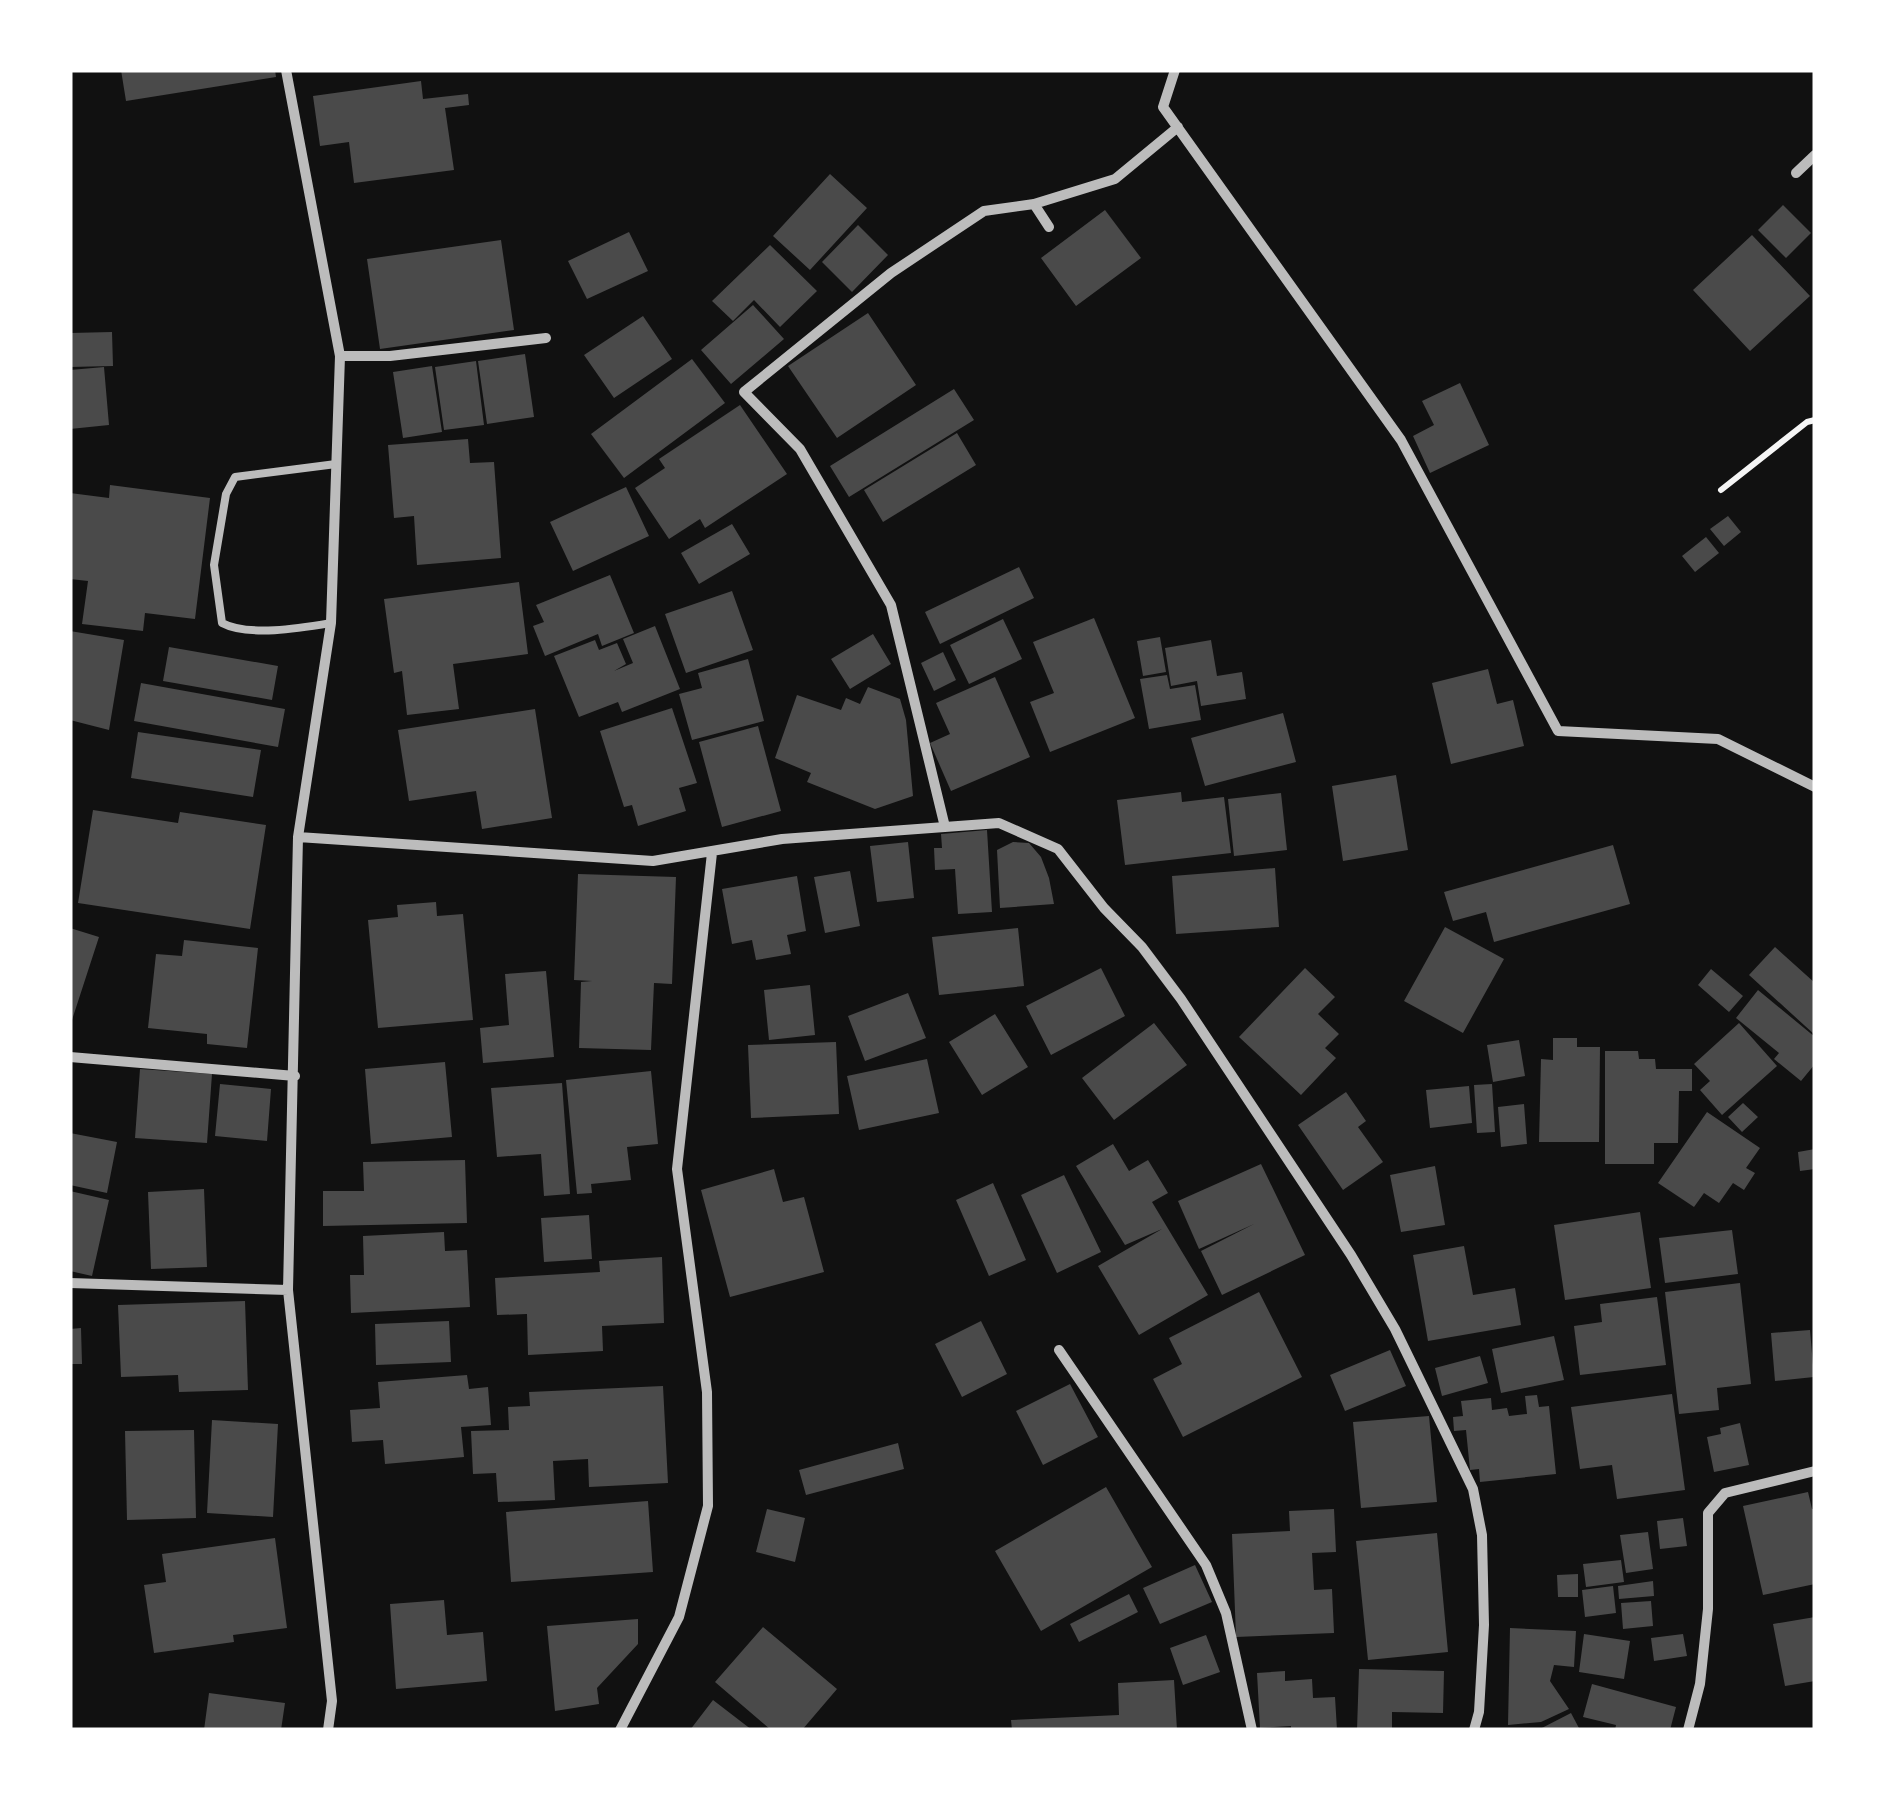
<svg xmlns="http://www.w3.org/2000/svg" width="1885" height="1800" font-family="Cabin,sans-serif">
	<rect width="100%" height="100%" fill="#111"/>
	<path fill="#4a4a4a" d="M121,70H275L276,77L126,101Z
		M421,81L423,99L468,94L469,105L445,108L454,170L354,183L349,142L320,146L313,96Z
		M830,174L867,208L810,270L773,236Z
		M1783,205L1811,233L1786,258L1758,230Z
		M1105,210L1141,258L1076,306L1041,258Z
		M858,225L888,255L852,292L822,262Z
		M629,232L648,271L587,299L568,261Z
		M1752,235L1810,296L1750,351L1693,290Z
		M501,240L514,330L380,349L367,259Z
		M770,245L817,291L780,327L754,300L733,321L712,301Z
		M753,305L784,339L731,384L701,350Z
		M868,313L916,385L837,438L788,366Z
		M643,316L672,359L614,398L584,355Z
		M112,332L113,366L70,367V333Z
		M525,354L534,417L487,424L478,361Z
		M692,359L725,403L624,478L591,434Z
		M476,361L484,425L444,430L435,367Z
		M432,366L442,432L403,438L393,372Z
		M104,367L109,425L70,429V370Z
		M1460,383L1489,445L1430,473L1413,436L1434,425L1422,401Z
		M954,389L974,420L849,497L830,466Z
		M740,405L787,474L705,528L700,519L669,539L635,488L665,468L659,459Z
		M957,433L976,465L883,522L864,490Z
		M468,439L470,463L494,462L501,558L417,565L414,516L394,518L388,445Z
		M110,485L210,498L195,619L145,613L143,631L82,624L88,581L70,579V493L109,498Z
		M626,487L649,536L573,571L550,522Z
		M1728,516L1741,532L1724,546L1710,529Z
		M732,524L750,554L699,584L681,553Z
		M1706,537L1719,553L1695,572L1682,556Z
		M1019,567L1034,598L940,644L925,612Z
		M610,575L634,633L602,646L598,634L545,656L533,626L544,622L536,605Z
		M519,582L528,654L453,664L459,709L407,715L402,671L394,673L384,599Z
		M732,591L753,650L686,673L665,614Z
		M1094,618L1135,718L1050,752L1030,702L1054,693L1033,642Z
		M1003,619L1022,659L969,684L950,645Z
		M655,626L680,689L622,712L618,702L579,717L554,656L595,640L599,650L617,643L626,664L614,671L633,663L623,639Z
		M70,631L124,640L109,730L70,720Z
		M873,634L891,664L850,689L831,659Z
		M1160,637L1166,672L1143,676L1137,641Z
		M1211,640L1217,676L1242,672L1246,699L1201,706L1197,681L1171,686L1165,648Z
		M169,647L278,666L272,700L163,681Z
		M943,652L956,680L934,691L921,663Z
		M748,659L764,721L692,740L679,694L702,688L698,673Z
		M1488,669L1497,704L1513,700L1524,746L1451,764L1432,683Z
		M1167,675L1170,689L1195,685L1201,720L1149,729L1140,679Z
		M995,677L1030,757L951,791L930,743L950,734L936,703Z
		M141,683L285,709L278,747L134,721Z
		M868,687L900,699L906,720L913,796L875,809L807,782L811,773L775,758L797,695L841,710L846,698L860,704Z
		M672,708L697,783L679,788L686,811L638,826L632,805L624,807L600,731Z
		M535,709L552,818L482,829L476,791L409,801L398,730Z
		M1283,713L1296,762L1205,786L1191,738Z
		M758,726L781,811L722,827L699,742Z
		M138,732L261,750L253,797L131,778Z
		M1396,775L1408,850L1343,861L1332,786Z
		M1181,792L1182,802L1224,797L1231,853L1125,865L1117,800Z
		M1281,793L1287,850L1234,856L1228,799Z
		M93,810L178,823L180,812L266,825L250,929L78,903Z
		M987,830L992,912L958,914L955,869L935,870L934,848H942L941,834Z
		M908,842L914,898L877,902L870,846Z
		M1013,842L1029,843L1041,857L1049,878L1054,904L1000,908L997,850Z
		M1613,845L1630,904L1494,942L1486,912L1453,921L1444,892Z
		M1275,868L1279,927L1176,934L1172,876Z
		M850,871L860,926L825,933L814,877Z
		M578,874L676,877L672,984L654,983L651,1050L579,1048L581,982L592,981L574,980Z
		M797,876L806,931L787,935L791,954L756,960L752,940L732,944L722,889Z
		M436,902L437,916L463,914L473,1020L378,1028L368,920L398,917L397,905Z
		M1445,927L1504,959L1463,1033L1404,1001Z
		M70,928L99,937L71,1023H70Z
		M1018,928L1024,986L939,995L932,937Z
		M184,940L258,948L247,1048L207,1044V1034L148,1028L156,954L182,956Z
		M1775,947L1815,983V1035L1749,975Z
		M1101,968L1125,1016L1051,1055L1026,1006Z
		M1305,968L1335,997L1318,1014L1339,1034L1325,1048L1336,1058L1301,1095L1239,1037Z
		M1711,969L1743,996L1729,1012L1698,985Z
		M546,971L554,1057L483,1063L480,1028L509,1025L505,974Z
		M810,985L815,1035L769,1040L764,990Z
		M1758,990L1815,1037V1064L1801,1081L1774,1059L1779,1053L1736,1018Z
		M908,993L926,1038L865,1061L848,1016Z
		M995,1014L1028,1067L982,1095L949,1042Z
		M1154,1023L1187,1065L1114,1120L1082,1078Z
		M1739,1023L1777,1066L1722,1115L1700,1090L1710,1081L1694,1064Z
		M1553,1038H1577V1047H1600L1599,1142H1539L1541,1059L1553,1060Z
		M1519,1040L1525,1076L1493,1082L1487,1045Z
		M836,1042L839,1114L751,1118L748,1045Z
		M1605,1051H1638L1639,1059H1655L1656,1069H1692V1091H1679L1678,1143H1654V1164H1605Z
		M927,1059L939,1113L859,1130L847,1076Z
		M445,1062L452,1137L371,1144L365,1069Z
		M140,1069L212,1074L207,1143L135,1138Z
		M651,1071L658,1144L627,1147L631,1180L591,1184L592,1193L577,1194L566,1080Z
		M562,1083L570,1194L544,1196L541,1154L497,1157L491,1088Z
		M220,1084L271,1089L267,1141L215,1136Z
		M1492,1084L1495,1132L1477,1133L1474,1085Z
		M1469,1086L1472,1123L1430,1128L1426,1090Z
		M1346,1092L1366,1121L1358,1127L1383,1162L1343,1190L1298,1125Z
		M1743,1103L1758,1117L1742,1132L1728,1117Z
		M1524,1104L1527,1144L1501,1147L1498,1107Z
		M1707,1112L1760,1148L1746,1168L1755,1173L1744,1190L1733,1183L1719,1203L1704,1193L1694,1207L1658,1183Z
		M70,1133L117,1142L107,1193L70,1185Z
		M1113,1144L1129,1171L1148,1160L1168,1193L1152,1202L1208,1295L1139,1335L1098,1266L1162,1229L1125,1245L1076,1166Z
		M1815,1149V1169L1800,1171L1798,1152Z
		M465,1160L467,1223L323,1226V1191H364L363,1162Z
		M1261,1164L1305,1255L1222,1295L1201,1251L1254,1224L1199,1249L1178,1201Z
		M1435,1166L1445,1225L1401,1232L1390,1175Z
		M774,1169L783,1202L804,1197L824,1272L730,1297L701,1190Z
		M1064,1175L1101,1252L1057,1273L1021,1195Z
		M993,1183L1026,1260L989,1276L956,1200Z
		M204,1189L207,1267L151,1269L148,1192Z
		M70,1191L109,1200L92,1276L70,1271Z
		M1640,1212L1651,1288L1565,1300L1554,1225Z
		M589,1215L592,1259L544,1262L541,1218Z
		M1732,1230L1738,1274L1665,1283L1659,1238Z
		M444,1232L445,1251L467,1250L470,1307L351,1313L350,1275H364L363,1236Z
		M1464,1246L1473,1295L1515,1288L1521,1325L1428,1341L1413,1255Z
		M662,1257L664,1323L602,1326L603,1351L528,1355L527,1314L497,1315L495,1278L600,1272L599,1261Z
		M1740,1283L1751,1384L1717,1388L1719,1410L1679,1414L1665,1292Z
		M1259,1292L1302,1377L1183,1437L1153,1379L1182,1364L1169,1338Z
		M1657,1297L1666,1365L1580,1375L1574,1326L1602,1322L1600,1304Z
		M245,1301L248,1390L179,1392L178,1375L121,1377L118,1305Z
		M449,1321L451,1362L376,1365L375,1324Z
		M981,1321L1007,1374L962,1397L935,1344Z
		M81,1328L82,1364H70V1329Z
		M1810,1330L1814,1377L1775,1381L1771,1333Z
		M1554,1336L1564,1380L1501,1393L1492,1349Z
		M1390,1350L1406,1386L1345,1411L1330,1375Z
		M1480,1356L1488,1383L1442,1396L1435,1368Z
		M467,1375L469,1389L488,1387L491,1425L461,1427L464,1457L385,1464L383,1440L352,1442L350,1410L380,1408L378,1382Z
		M1070,1384L1098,1437L1043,1465L1016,1411Z
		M663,1386L668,1483L589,1487L588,1459L553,1461L555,1500L498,1502L496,1473L473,1474L471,1431L509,1430L508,1407L530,1406L529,1392Z
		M1672,1394L1685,1490L1617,1499L1612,1465L1580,1469L1571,1407Z
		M1537,1395L1539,1407L1549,1406L1556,1474L1480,1482L1479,1469L1470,1470L1466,1430L1454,1431L1453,1417L1463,1416L1461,1401L1491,1398L1492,1410L1507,1408L1509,1416L1527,1414L1525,1396Z
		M1429,1416L1437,1502L1361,1508L1353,1422Z
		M212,1420L278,1424L273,1517L207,1513Z
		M1740,1423L1749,1465L1714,1472L1707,1437L1721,1434L1720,1428Z
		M194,1430L196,1518L127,1520L125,1431Z
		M898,1443L904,1469L806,1495L799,1470Z
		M1106,1487L1152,1567L1041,1631L995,1551Z
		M1808,1492L1812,1509H1815V1584L1763,1595L1743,1506Z
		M648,1501L653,1572L511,1582L506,1512Z
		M767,1509L805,1518L795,1562L756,1552Z
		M1334,1509L1336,1552L1312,1553L1314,1590L1332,1589L1334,1633L1236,1637L1232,1534L1290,1531L1289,1511Z
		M1683,1518L1687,1546L1660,1549L1657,1521Z
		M1648,1532L1653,1569L1626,1573L1620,1535Z
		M1437,1533L1448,1652L1368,1660L1356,1541Z
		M275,1538L287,1628L233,1635L234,1642L154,1653L144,1585L166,1582L162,1554Z
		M1621,1560L1624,1582L1586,1587L1583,1564Z
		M1195,1565L1212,1602L1160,1624L1143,1588Z
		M1578,1574V1597H1558L1557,1575Z
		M1653,1581L1654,1596L1619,1599L1618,1586Z
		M1613,1586L1616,1613L1585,1617L1582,1590Z
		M1129,1594L1138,1612L1079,1642L1070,1624Z
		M444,1600L447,1635L483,1632L487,1681L396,1689L390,1604Z
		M1651,1601L1653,1626L1623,1629L1621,1603Z
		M1815,1617V1681L1785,1686L1773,1624Z
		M638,1619V1644L597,1688L599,1704L555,1711L547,1626Z
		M763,1627L837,1689L802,1730H771L715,1682Z
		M1510,1628L1576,1631L1574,1667L1554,1665L1550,1681L1569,1709L1541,1722L1508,1725Z
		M1584,1634L1630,1641L1624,1679L1579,1672Z
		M1683,1634L1687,1656L1654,1661L1651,1638Z
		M1206,1635L1220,1672L1183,1685L1170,1648Z
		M1359,1669L1444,1671L1443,1713L1392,1712V1730H1357Z
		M1285,1671V1681L1312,1679L1313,1698L1335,1697L1337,1730H1291V1726L1260,1728L1257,1673Z
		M1174,1680L1177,1730H1012L1011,1720L1119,1715L1118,1683Z
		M1592,1684L1676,1707L1670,1730H1615L1616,1725L1583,1717Z
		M209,1693L285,1703L281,1730H204Z
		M713,1700L752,1730H690Z
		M1571,1713L1580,1730H1538Z"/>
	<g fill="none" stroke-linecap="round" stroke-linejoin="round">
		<path stroke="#f5f5f5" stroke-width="6" d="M1721,490L1807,422L1815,420"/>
		<path stroke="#bcbcbc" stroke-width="8" d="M331,623C301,628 248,637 222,623L214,565L226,494L235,477L336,464"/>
		<path stroke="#bcbcbc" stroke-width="10" d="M286,70L340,356L331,623L298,837L288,1290L332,1701L328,1730
			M1175,70L1163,107L1401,440L1558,731L1718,739L1815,787
			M1796,173L1815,155
			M1034,204L1049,227
			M340,356H390L546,338
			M945,827L891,605L800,449L744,392L891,273L984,211L1034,204L1115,179L1178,127
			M298,837L653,861L782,839L999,823L1058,849L1104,908L1142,947L1181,999L1351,1255L1395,1329L1473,1489L1482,1535L1484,1625L1479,1712L1474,1730
			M70,1057L295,1076
			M70,1283L288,1290
			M1059,1350L1206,1565L1226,1613L1252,1730
			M620,1730L679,1617L708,1506L707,1392L677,1169L712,853
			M1688,1730L1700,1684L1708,1609V1513L1725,1493L1815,1471"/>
	</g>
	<rect width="1885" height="1800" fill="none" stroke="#ffffff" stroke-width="145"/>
</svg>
